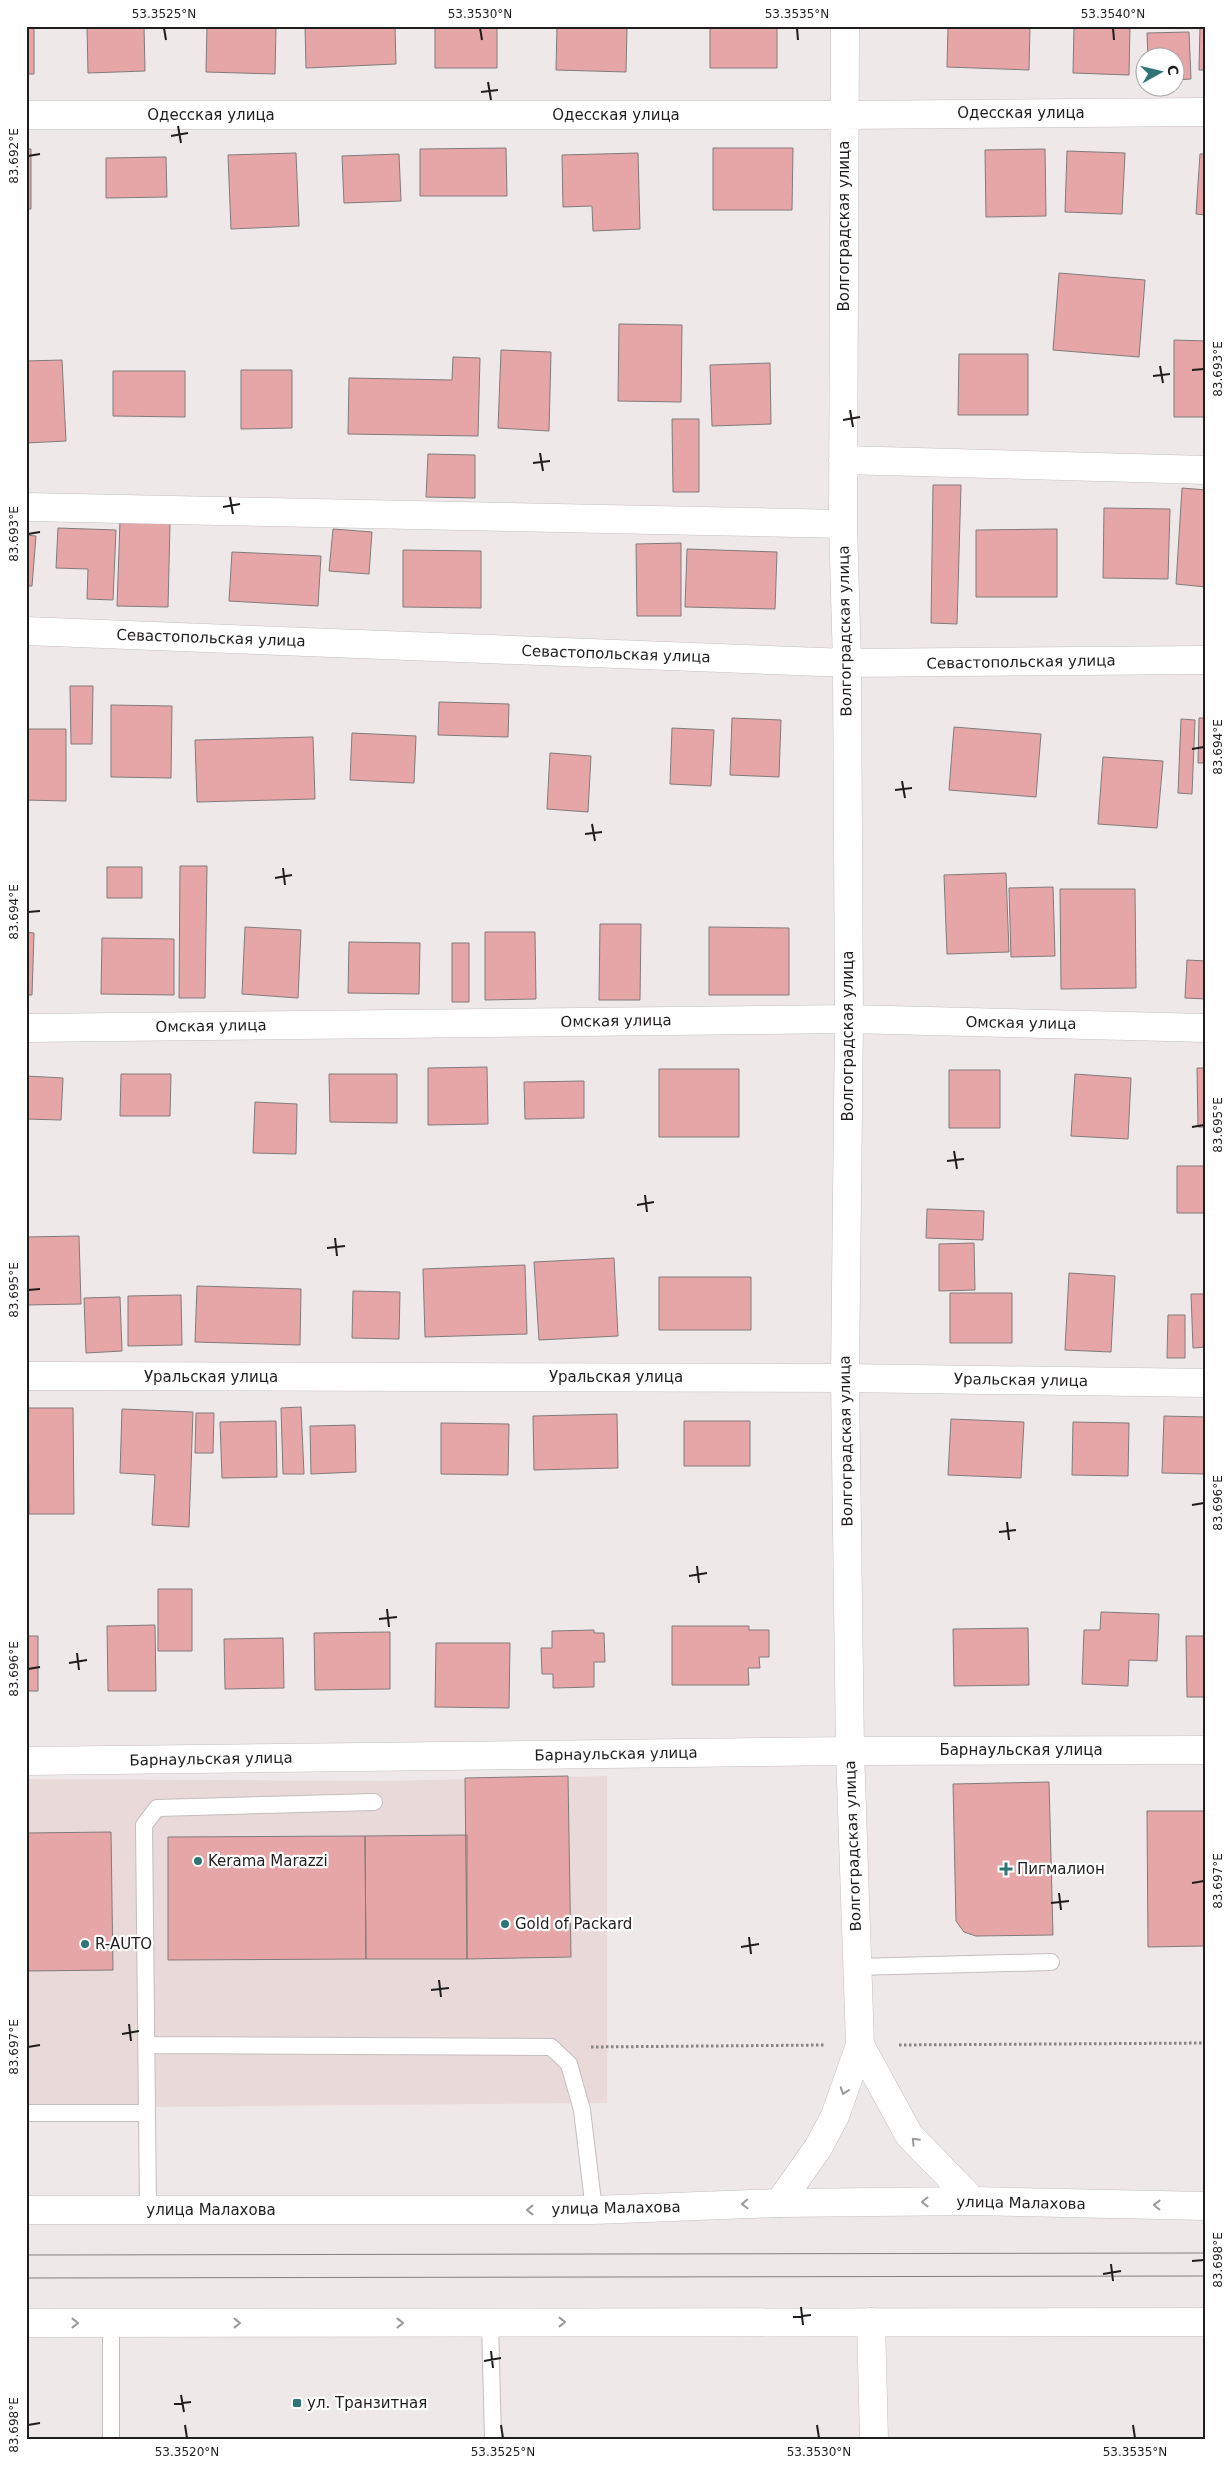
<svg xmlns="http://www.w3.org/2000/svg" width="1232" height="2465" font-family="'DejaVu Sans',sans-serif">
	<rect width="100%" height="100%" fill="#efe8e8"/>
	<path fill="#e9d9d9" d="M607,1776V2103L26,2108V1779L383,1781Z"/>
	<path fill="#e6a6a7" stroke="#817b7b" d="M26,26H34V74H26Z
		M87,26H144L145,71L88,73Z
		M207,26H276L275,74L206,72Z
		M305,26H395L396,64L306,68Z
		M435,26H497V68H435Z
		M557,26H627L626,72L556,70Z
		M710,26H777V68H710Z
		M948,26H1030L1029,70L947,67Z
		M1074,26H1130L1129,75L1073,73Z
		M1200,26H1206V70H1199Z
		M1189,32L1191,79L1174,80V58H1148L1147,33Z
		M506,148L507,196H420V149Z
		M713,148H793L792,210H713Z
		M26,149H31V209H26Z
		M1045,149L1046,216L986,217L985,150Z
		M1067,151L1125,153L1122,214L1065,212Z
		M296,153L299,226L231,229L228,155Z
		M638,153L640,229L593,231L592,206L563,207L562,155Z
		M399,154L401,201L344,203L342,156Z
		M1200,154H1206V215L1196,214Z
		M166,157L167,197L106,198V158Z
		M1059,273L1145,280L1139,357L1053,350Z
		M619,324L682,325L681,402L618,401Z
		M1174,340L1206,341V417H1174Z
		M501,350L551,352L549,431L498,428Z
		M959,354H1028V415H958Z
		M453,357L480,358L478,436L348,434L349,378L452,380Z
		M62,360L66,441L26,443V361Z
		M770,363L771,424L712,426L710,365Z
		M241,370H292V428L241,429Z
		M113,371H185V417L113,416Z
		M672,419H699V492H673Z
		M428,454L475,455V498L426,497Z
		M933,485H961L957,624L931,623Z
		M1182,488L1206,490V587L1176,584Z
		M1104,508L1170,509L1168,579L1103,578Z
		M120,521L170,523L168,607L117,606Z
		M58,528L116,530L113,600L87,599L88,569L56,568Z
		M333,529L372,532L369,574L329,571Z
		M1057,529V597H976V530Z
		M26,535L36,536L32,586H26Z
		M681,543V616H637L636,544Z
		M687,549L777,552L775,609L685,607Z
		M403,550L481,551V608L403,607Z
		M232,552L321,556L318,606L229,601Z
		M70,686H93L92,744H71Z
		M439,702L509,704L508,737L438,735Z
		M111,705L172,706L171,778L111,777Z
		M732,718L781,720L779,777L730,775Z
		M1199,718H1206V763H1198Z
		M1181,719L1195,720L1192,794L1178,793Z
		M954,727L1041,734L1036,797L949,790Z
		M672,728L714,730L711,786L670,784Z
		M26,729H66V801L26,800Z
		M352,733L416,736L414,783L350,780Z
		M313,737L315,799L197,802L195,740Z
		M550,753L591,756L588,812L547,809Z
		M1103,757L1163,761L1157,828L1098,824Z
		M180,866H207L205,998H179Z
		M107,867H142V898H107Z
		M1006,873L1009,952L947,954L944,875Z
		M1053,887L1055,956L1011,957L1009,888Z
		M1060,889H1135L1136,988L1061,989Z
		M600,924H641L640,1000H599Z
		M245,927L301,930L298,998L242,994Z
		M709,927L789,928V995H709Z
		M26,932L34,933L32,995H26Z
		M485,932H535L536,999L485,1000Z
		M102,938L174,939V995L101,994Z
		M349,942L420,943L419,994L348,993Z
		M452,943H469V1002H452Z
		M1187,960L1206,961V999L1185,998Z
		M487,1067L488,1124L428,1125V1068Z
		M1197,1068H1206V1127H1198Z
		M659,1069H739V1137H659Z
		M949,1070H1000V1128H949Z
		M121,1074H171L170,1116H120Z
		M329,1074H397V1123L330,1122Z
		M1075,1074L1131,1078L1128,1139L1071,1136Z
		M26,1076L63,1078L61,1120L26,1119Z
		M584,1081V1118L525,1119L524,1082Z
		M255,1102L297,1104L296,1154L253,1153Z
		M1177,1166H1206V1213H1177Z
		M927,1209L984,1211L983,1240L926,1238Z
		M79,1236L81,1304L26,1305V1237Z
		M974,1243L975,1290L939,1291V1244Z
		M614,1258L618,1336L539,1340L534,1262Z
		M525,1265L527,1334L425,1337L423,1269Z
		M1069,1273L1115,1276L1111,1352L1065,1350Z
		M659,1277H751V1330H659Z
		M197,1286L301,1289L300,1345L195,1342Z
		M353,1291L400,1292L399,1339L352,1338Z
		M950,1293H1012V1343H950Z
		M1191,1294H1206V1347L1193,1348Z
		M181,1295L182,1345L128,1346V1296Z
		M120,1297L122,1351L86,1353L84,1298Z
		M1168,1315H1185V1358H1167Z
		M301,1407L304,1474H283L281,1408Z
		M28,1408H73L74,1514H29Z
		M122,1409L193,1412L189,1527L152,1525L155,1475L120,1473Z
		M196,1413H214L213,1453H195Z
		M617,1414L618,1468L534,1470L533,1416Z
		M1164,1416L1206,1417V1474L1162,1473Z
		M951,1419L1024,1422L1021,1478L948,1475Z
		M276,1421L277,1477L222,1478L220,1422Z
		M684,1421H750V1466H684Z
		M1073,1422L1129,1423L1128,1476L1072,1475Z
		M441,1423L509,1424L508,1475L441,1474Z
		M355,1425L356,1472L311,1474L310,1426Z
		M158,1589H192V1651H158Z
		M1101,1612L1159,1614L1157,1661L1129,1660L1128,1686L1082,1684L1084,1630H1100Z
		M155,1625L156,1691H108L107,1626Z
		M672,1626H749V1630H769V1657H759L760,1668H748L749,1685H672Z
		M1028,1628L1029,1685L954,1686L953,1629Z
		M594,1630V1633H604L605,1662H594V1687L553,1688V1674H542L541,1648H552V1631Z
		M390,1632V1689L315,1690L314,1633Z
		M26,1636H38V1691H26Z
		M1186,1636H1206V1697H1187Z
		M283,1638L284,1688L225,1689L224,1639Z
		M436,1643H510L509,1708L435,1707Z
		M568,1776L571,1957L467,1959L465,1778Z
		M1049,1782L1053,1935L976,1936L964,1932L956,1921L953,1784Z
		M1147,1811H1206V1946L1148,1947Z
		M111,1832L113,1970L26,1971V1833Z
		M467,1835V1959H366L365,1836Z
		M365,1836L366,1959L168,1960V1837Z"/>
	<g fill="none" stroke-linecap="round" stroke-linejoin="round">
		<defs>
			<path id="lane" d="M856,1967L1051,1962
				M147,2045L551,2047L569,2064L582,2110L594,2210
				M26,2113H147
				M148,2210L144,1825L157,1808L374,1802
				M111,2323V2439
				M490,2323L493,2439"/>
			<path id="street" d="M26,115H845L1206,112
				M843,460L1206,470
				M26,507L843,524
				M26,631L847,663L1206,660
				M26,1028L849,1019L1206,1028
				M26,1376L845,1378L1206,1383
				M26,1761L850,1751L1206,1750
				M860,2045L909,2135L973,2201
				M779,2203L818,2148L835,2116L860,2045L850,1751L845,1378L849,1019L847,663L843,524L845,26
				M871,2322L874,2439"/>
			<path id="primary" d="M26,2210H594L779,2203L973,2201L1206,2206
				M26,2323L1206,2322"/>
		</defs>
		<use href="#lane" stroke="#c5bebe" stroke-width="18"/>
		<use href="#street" stroke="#c5bebe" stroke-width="29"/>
		<use href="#primary" stroke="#c5bebe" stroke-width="29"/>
		<path stroke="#898484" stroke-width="3" stroke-dasharray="2.5 2.5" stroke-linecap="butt" d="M899,2045L1206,2043
			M591,2047L825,2045"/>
		<use href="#lane" stroke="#fff" stroke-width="16"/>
		<use href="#street" stroke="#fff" stroke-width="28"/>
		<use href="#primary" stroke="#fff" stroke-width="28"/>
		<path stroke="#868181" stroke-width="1" d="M26,2255L1206,2253
			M26,2278L1206,2276"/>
	</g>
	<defs><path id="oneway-chevron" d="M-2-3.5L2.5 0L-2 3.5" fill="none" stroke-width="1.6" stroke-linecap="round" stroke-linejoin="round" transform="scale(1.25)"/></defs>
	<g stroke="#9b9999">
		<use href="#oneway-chevron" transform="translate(844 2091) rotate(110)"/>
		<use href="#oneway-chevron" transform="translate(915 2141) rotate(-134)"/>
		<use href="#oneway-chevron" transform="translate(925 2202) rotate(179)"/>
		<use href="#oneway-chevron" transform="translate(745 2204) rotate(178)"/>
		<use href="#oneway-chevron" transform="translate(1157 2205) rotate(-179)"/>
		<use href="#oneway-chevron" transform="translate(530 2210) rotate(180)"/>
		<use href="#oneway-chevron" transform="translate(562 2322)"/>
		<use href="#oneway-chevron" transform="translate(75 2323)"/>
		<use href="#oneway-chevron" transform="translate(237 2323)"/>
		<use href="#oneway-chevron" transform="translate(400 2323)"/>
	</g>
	<path fill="none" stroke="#201d1d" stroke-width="2" d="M164,28L166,40M480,28L482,40M797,28L798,40M1113,28L1114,40M488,82L491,100M481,92L498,90M178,126L181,143M171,136L188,133M28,156L40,154M1160,366L1163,383M1192,370L1204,369M1153,376L1170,374M850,410L853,427M843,420L860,417M540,453L543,471M533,463L550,461M230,497L233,514M223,507L240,504M28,534L40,532M1192,749L1204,747M902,781L905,798M895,790L912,788M592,824L595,841M585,834L602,832M283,868L285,885M275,878L292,875M28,912L40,911M1192,1127L1204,1125M954,1151L957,1169M947,1161L964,1159M645,1195L647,1212M637,1205L654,1202M335,1238L337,1256M327,1248L345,1246M28,1290L40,1289M1192,1505L1204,1503M1007,1522L1009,1540M999,1532L1016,1530M697,1566L699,1583M689,1576L707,1573M387,1609L389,1627M379,1619L397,1617M77,1653L79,1670M69,1663L87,1660M28,1669L40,1667M1192,1883L1204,1881M1059,1893L1061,1910M1051,1903L1069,1901M749,1937L751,1954M741,1947L759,1944M439,1980L441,1997M431,1990L449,1988M129,2024L131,2041M122,2034L139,2031M28,2047L40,2045M1192,2261L1204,2260M1111,2264L1113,2281M1103,2274L1121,2271M801,2307L803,2325M793,2317L811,2315M491,2351L493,2368M484,2361L501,2358M181,2395L184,2412M174,2404L191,2402M28,2425L40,2423M185,2425L187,2438M501,2425L503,2438M817,2425L819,2438M1133,2425L1135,2438"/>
	<g fill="#2d7675" stroke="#fff" stroke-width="2">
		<circle cx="198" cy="1861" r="5"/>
		<path d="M1003.5 1861.5h5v5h5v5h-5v5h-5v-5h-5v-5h5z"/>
		<circle cx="505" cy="1924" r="5"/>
		<circle cx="85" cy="1944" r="5"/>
		<rect x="292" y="2398" width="10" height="10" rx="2.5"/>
	</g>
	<g text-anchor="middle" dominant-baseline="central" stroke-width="4.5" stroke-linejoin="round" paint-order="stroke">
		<g font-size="15" fill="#201d1d" stroke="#fff">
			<text x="1021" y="113">Одесская улица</text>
			<text x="211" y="115">Одесская улица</text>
			<text x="616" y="115">Одесская улица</text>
			<text transform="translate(844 226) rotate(-90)">Волгоградская улица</text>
			<text transform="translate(845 631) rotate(-91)">Волгоградская улица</text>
			<text transform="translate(211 638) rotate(2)">Севастопольская улица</text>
			<text transform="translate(616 654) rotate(2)">Севастопольская улица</text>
			<text transform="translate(1021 662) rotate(-1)">Севастопольская улица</text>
			<text transform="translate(616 1021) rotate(-1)">Омская улица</text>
			<text transform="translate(1021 1023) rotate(1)">Омская улица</text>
			<text transform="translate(211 1026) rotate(-1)">Омская улица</text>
			<text transform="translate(848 1036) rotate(-90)">Волгоградская улица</text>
			<text x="211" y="1377">Уральская улица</text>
			<text x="616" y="1377">Уральская улица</text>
			<text transform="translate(1021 1380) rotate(1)">Уральская улица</text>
			<text transform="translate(846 1441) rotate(-91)">Волгоградская улица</text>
			<text x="1021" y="1750">Барнаульская улица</text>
			<text transform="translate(616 1754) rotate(-1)">Барнаульская улица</text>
			<text transform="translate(211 1759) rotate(-1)">Барнаульская улица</text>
			<text transform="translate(853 1846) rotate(-92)">Волгоградская улица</text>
			<text transform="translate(1021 2203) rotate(1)">улица Малахова</text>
			<text transform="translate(616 2208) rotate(-1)">улица Малахова</text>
			<text x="211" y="2210">улица Малахова</text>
		</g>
		<g font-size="15" fill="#201d1d" stroke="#fff" text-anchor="start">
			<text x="208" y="1861">Kerama Marazzi</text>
			<text x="1017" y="1869">Пигмалион</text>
			<text x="515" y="1924">Gold of Packard</text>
			<text x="95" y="1944">R-AUTO</text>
			<text x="307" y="2403">ул. Транзитная</text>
		</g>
	</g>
	<rect width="1232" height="2465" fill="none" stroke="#ffffff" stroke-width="55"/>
	<g transform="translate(1160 72) rotate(82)"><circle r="24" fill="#ffffff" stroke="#a6a5a5"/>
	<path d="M0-4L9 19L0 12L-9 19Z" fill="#2d7675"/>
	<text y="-8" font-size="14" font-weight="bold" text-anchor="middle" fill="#201d1d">С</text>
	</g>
	<rect x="28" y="28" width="1176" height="2410" fill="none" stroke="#201d1d" stroke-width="2"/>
	<g font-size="12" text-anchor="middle" fill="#201d1d">
		<text x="164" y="18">53.3525°N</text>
		<text x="480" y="18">53.3530°N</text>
		<text x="797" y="18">53.3535°N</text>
		<text x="1113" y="18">53.3540°N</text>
		<text transform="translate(14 156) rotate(-90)" y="4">83.692°E</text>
		<text transform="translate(1218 369) rotate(-90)" y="4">83.693°E</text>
		<text transform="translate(14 534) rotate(-90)" y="4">83.693°E</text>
		<text transform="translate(1218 747) rotate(-90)" y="4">83.694°E</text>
		<text transform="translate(14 912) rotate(-90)" y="4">83.694°E</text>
		<text transform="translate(1218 1125) rotate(-90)" y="4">83.695°E</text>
		<text transform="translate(14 1290) rotate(-90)" y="4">83.695°E</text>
		<text transform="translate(1218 1503) rotate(-90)" y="4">83.696°E</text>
		<text transform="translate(14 1669) rotate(-90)" y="4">83.696°E</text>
		<text transform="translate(1218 1881) rotate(-90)" y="4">83.697°E</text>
		<text transform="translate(14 2047) rotate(-90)" y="4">83.697°E</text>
		<text transform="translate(1218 2260) rotate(-90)" y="4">83.698°E</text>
		<text transform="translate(14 2425) rotate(-90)" y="4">83.698°E</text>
		<text x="187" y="2456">53.3520°N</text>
		<text x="503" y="2456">53.3525°N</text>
		<text x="819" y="2456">53.3530°N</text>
		<text x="1135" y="2456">53.3535°N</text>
	</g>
</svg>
